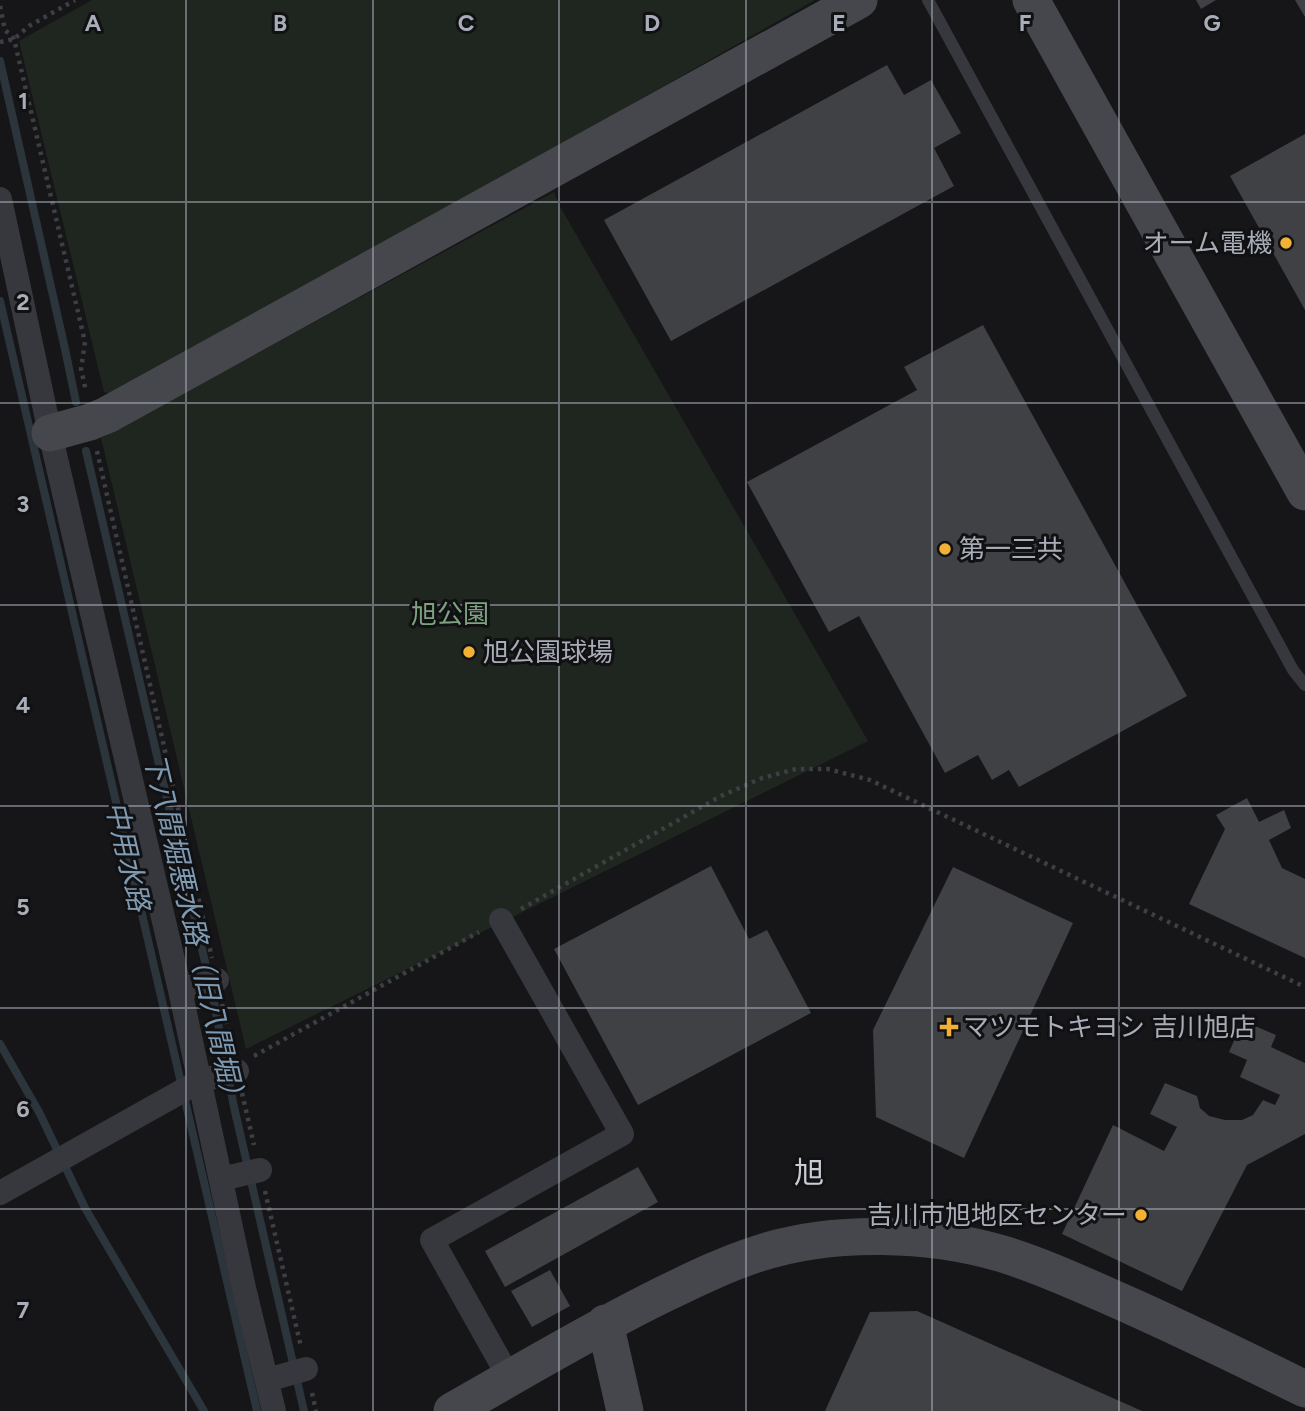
<svg xmlns="http://www.w3.org/2000/svg" width="1305" height="1411" font-family="Figtree,'Noto Sans JP',sans-serif">
	<rect width="100%" height="100%" fill="#161618"/>
	<path fill="#1e261f" d="M92,0H815L119,396L104,392L19,41Z
		M554,192L558,203L868,741L246,1049L101,438Z"/>
	<g fill="none" stroke-linecap="round" stroke-linejoin="round">
		<path stroke="#2c353c" stroke-width="8" d="M0,61L65,349L76,402
			M0,301L257,1411
			M86,451L212,992L234,1107L304,1411
			M0,1044L39,1112L85,1208L204,1411"/>
	</g>
	<path fill="#404145" d="M1196,0H1216L1201,9Z
		M1295,0H1305V17Z
		M887,65L904,95L931,80L961,133L934,148L954,186L671,341L604,220Z
		M1305,134V310L1230,176Z
		M983,325L1187,696L1019,787L1009,770L992,780L978,755L945,773L859,616L829,632L747,482L917,390L904,367Z
		M1247,798L1259,822L1284,810L1291,828L1269,840L1282,868L1305,879V958L1189,904L1225,829L1216,815Z
		M711,866L749,939L767,930L811,1013L638,1105L554,949Z
		M953,867L1073,923L964,1158L876,1117L873,1030Z
		M1243,1021L1276,1035L1271,1047L1305,1063V1134L1247,1165L1182,1291L1062,1234L1113,1125L1164,1151L1177,1127L1150,1114L1165,1083L1197,1096L1200,1108L1209,1116L1225,1120H1242L1253,1115L1263,1100L1275,1105L1280,1095L1240,1077L1247,1060L1229,1052Z
		M638,1167L658,1202L505,1287L485,1251Z
		M550,1270L570,1306L532,1327L511,1291Z
		M917,1311L1142,1411H825L870,1312Z"/>
	<g fill="none" stroke-linecap="round" stroke-linejoin="round">
		<path stroke="#3d3f44" stroke-width="4.5" stroke-dasharray="3.5 5" stroke-linecap="butt" d="M0,6L5,30L14,39L85,342L81,369L86,391
			M0,42L14,39L29,26L75,0
			M97,451L212,958
			M521,909L721,796L762,778L796,769H828L870,780L1305,987
			M222,1004L232,1047
			M254,1056L479,932
			M242,1093L254,1145
			M265,1191L301,1347
			M312,1393L316,1411"/>
		<path stroke="#37383d" stroke-width="12" d="M928,0L1293,670L1305,685"/>
		<path stroke="#37383d" stroke-width="24" d="M0,199L50,433L180,990L244,1288L274,1411
			M501,920L622,1134L432,1240L510,1379
			M180,990L217,980
			M221,1179L260,1170
			M0,1193L200,1081L237,1071
			M267,1380L306,1369"/>
		<path stroke="#45474d" stroke-width="37" d="M1031,0L1305,492
			M50,433L90,422L107,415L859,0
			M605,1323L625,1411
			M452,1411C521,1372 589,1331 660,1296C691,1281 723,1265 757,1254C832,1229 931,1232 1006,1255C1050,1269 1092,1289 1133,1307C1191,1333 1248,1361 1305,1389"/>
	</g>
	<path fill="none" stroke="#a8adb8" stroke-width="2" stroke-opacity="0.55" d="M186,0V1411M373,0V1411M559,0V1411M746,0V1411M932,0V1411M1119,0V1411M0,202H1305M0,403H1305M0,605H1305M0,806H1305M0,1008H1305M0,1209H1305"/>
	<g fill="#f2b134" stroke="#111113" stroke-width="2.5">
		<circle cx="1286" cy="243" r="7"/>
		<circle cx="945" cy="549" r="7"/>
		<circle cx="469" cy="652" r="7"/>
		<path d="M945.5 1016.5h7v7h7v7h-7v7h-7v-7h-7v-7h7z"/>
		<circle cx="1141" cy="1215" r="7"/>
	</g>
	<g text-anchor="middle" dominant-baseline="central" stroke-width="6" stroke-linejoin="round" paint-order="stroke">
		<g font-size="26" fill="#a8adb8" stroke="#111113" text-anchor="start">
			<text x="1272" y="243" text-anchor="end">オーム電機</text>
			<text x="959" y="549">第一三共</text>
			<text x="483" y="652">旭公園球場</text>
			<text x="963" y="1027">マツモトキヨシ 吉川旭店</text>
			<text x="1127" y="1215" text-anchor="end">吉川市旭地区センター</text>
		</g>
		<g font-size="26" fill="#7fa381" stroke="#111113">
			<text x="450" y="614">旭公園</text>
		</g>
		<g font-size="28" font-style="italic" fill="#7f9bb3" stroke="#111113">
			<text transform="translate(128 856) rotate(77)">中用水路</text>
			<text transform="translate(195 931) rotate(77)">下八間堀悪水路（旧八間堀）</text>
		</g>
		<g font-size="30" fill="#c9ccd4" stroke="#111113">
			<text x="809" y="1172">旭</text>
		</g>
	</g>
	<g font-size="23" text-anchor="middle" font-weight="bold" fill="#a8adb8" stroke="#111113" stroke-width="6" stroke-linejoin="round" paint-order="stroke">
		<text x="93" y="31">A</text>
		<text x="280" y="31">B</text>
		<text x="466" y="31">C</text>
		<text x="652" y="31">D</text>
		<text x="839" y="31">E</text>
		<text x="1025" y="31">F</text>
		<text x="1212" y="31">G</text>
		<text x="23" y="109">1</text>
		<text x="23" y="310">2</text>
		<text x="23" y="512">3</text>
		<text x="23" y="713">4</text>
		<text x="23" y="915">5</text>
		<text x="23" y="1117">6</text>
		<text x="23" y="1318">7</text>
	</g>
</svg>
